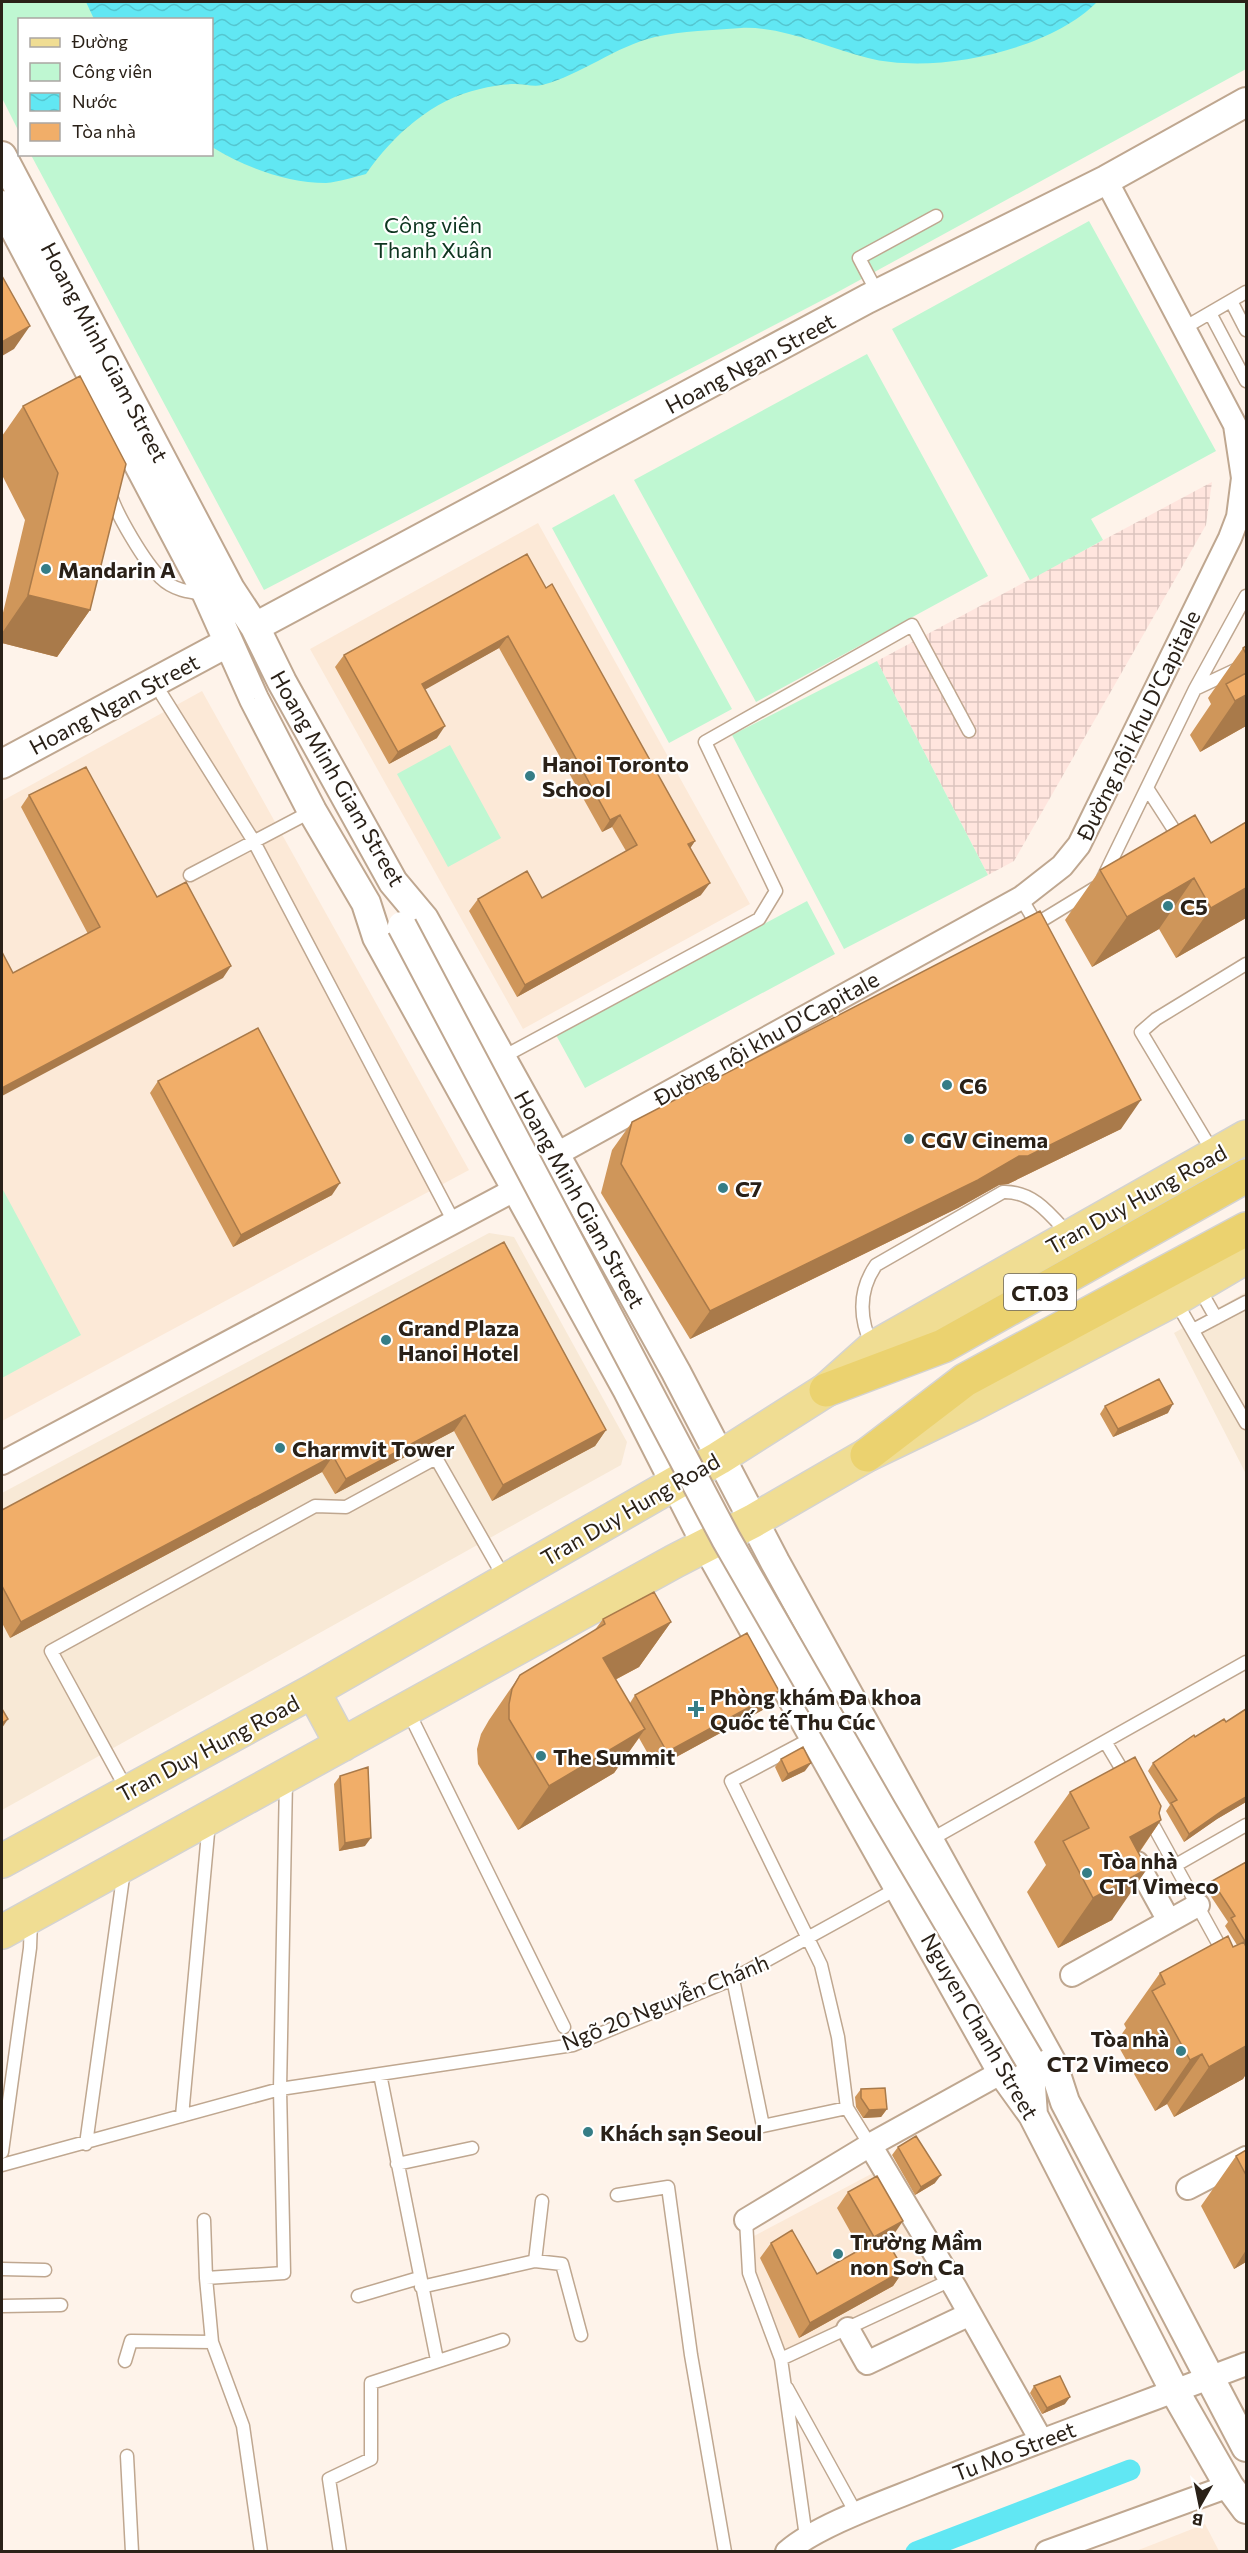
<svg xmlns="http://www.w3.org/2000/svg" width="1248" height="2553" font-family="Commissioner,sans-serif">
	<defs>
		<pattern id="industrial-grid" width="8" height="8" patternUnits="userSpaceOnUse" patternTransform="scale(1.5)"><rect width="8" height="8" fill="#ffe5de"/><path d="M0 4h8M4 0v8" fill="none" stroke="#dbc4be"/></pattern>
		<pattern id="water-waves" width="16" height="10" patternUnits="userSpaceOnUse" patternTransform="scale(1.5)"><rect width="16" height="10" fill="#61e7f3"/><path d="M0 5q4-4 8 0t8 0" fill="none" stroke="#54c6d0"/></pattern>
	</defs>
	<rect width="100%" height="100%" fill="#fef3ea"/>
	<path fill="#f8e9d6" d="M489,1233L514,1237L627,1442L621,1465L2,1810V1493Z
		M1246,1292V1474L1174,1333Z"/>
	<path fill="url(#industrial-grid)" d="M1212,482L1206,525L1014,861L988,875L877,661Z"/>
	<path fill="#fce9d7" d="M538,523L750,904L523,1029L310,649Z
		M202,691L469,1170L2,1421V801Z
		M875,2172L939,2278L786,2353L752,2271V2237Z
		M1205,2524L1219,2551H1136Z"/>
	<path fill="#bff7d2" d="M2,2H1246V69L836,293L264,590L31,155L212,154V20H20L19,132L2,98Z
		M1089,221L1216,451L1091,519L1103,540L1030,580L892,329Z
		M867,354L988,576L756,702L634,480Z
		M614,494L732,709L669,743L552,528Z
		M877,661L988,875L844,949L732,735Z
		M450,745L501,838L448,867L397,774Z
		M807,901L835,954L585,1088L556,1035Z
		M2,1188L81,1335L2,1378Z"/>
	<path fill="url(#water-waves)" d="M86,2H1097C1049,51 934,75 868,58C828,48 783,26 741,28C713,30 682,31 655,37C616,46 581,75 542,85C534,87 524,84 515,84C504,84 491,86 480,89C433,99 393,135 366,174C354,177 339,182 326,183C287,183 244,167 212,147V20L94,19Z"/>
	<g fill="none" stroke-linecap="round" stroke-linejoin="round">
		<path stroke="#61e7f3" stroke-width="21" d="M916,2552L1130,2470"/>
		<defs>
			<path id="service" d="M878,294L859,258L936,216
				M1231,301L1246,330
				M1210,313L1246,381
				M1184,328L1246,292
				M110,493C116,514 145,563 161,578C173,590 189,592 205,594
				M1195,689L1246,665
				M162,695L253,840L454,1222
				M1147,788L1176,833L1174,841
				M190,875L312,811
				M1103,878L1195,689L1246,596
				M1021,898L1040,930
				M1036,924L1095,888
				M501,1058L759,919L776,891L705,742L912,625L969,731
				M1214,1154L1141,1032L1156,1019L1246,964
				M1199,1288L1216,1318
				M1175,1300L1246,1423
				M1193,1330L1246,1302
				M872,1346C859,1318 858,1291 876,1265L1003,1192C1033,1191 1050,1214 1069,1235
				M408,1711L564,2027
				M814,1737L731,1781L821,1965L838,2037L847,2108L870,2145
				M1106,1743L1127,1778
				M127,1790L51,1651L315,1506L346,1507L436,1458L505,1579
				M1147,1814L1224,1954
				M930,1840L1246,1662
				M1176,1865L1246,1825
				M733,1979L763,2126L847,2108
				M380,2074L437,2360
				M182,2116L209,1822
				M86,2144L124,1870
				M2,2152L30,1948L31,1920
				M397,2164L472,2148
				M2,2165L280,2089L573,2045L733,1979L898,1888
				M617,2195L668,2187L691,2355L725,2552
				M204,2220L206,2278L212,2342L243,2426L261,2552
				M746,2220L749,2273L781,2359
				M535,2261L562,2264L581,2335
				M2,2269L45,2270
				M206,2278L284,2273L280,2089L286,1780
				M421,2287L535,2261L542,2201
				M358,2296L419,2278
				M2,2306L61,2305
				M125,2361L131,2341L212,2342
				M787,2388L857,2515
				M127,2456L132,2552
				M806,2537L781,2359L951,2280
				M340,2552L329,2479L371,2459V2383L503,2340"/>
			<path id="minor" d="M555,1155L1021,898L1062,866L1079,845L1230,538L1238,517L1243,478L1235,425L1106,180
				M2,1463L516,1189
				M1137,1863L1169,1921
				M1072,1975L1198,1905
				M870,2145L956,2289L1041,2440
				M1188,2188L1246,2158
				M746,2220L870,2145L1002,2072
				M848,2329L867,2363L970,2314
				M787,2552C816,2526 885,2502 922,2487C1030,2444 1138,2405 1246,2364
				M1047,2552L1229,2486"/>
			<path id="tertiary" d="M2,156L230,589L255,627L282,682L393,882L424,919L676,1372L775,1562L1053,2065L1065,2102L1246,2447
				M2,205L207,594L254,699L312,811L366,903L377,937L627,1389L707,1546L1002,2072L1033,2115L1174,2390L1229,2486L1246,2509
				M255,627L867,299L1106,180L1246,102
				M2,764L227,643
				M1029,2059L1033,2115"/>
			<path id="primary" d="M313,1691L342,1745
				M2,1861L313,1691L719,1458L826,1390L873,1348L1246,1137
				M2,1932L675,1561L753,1521L867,1455L971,1405L1175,1299L1246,1257"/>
			<path id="trunk" d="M826,1390L943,1346L1246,1176
				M867,1455L965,1380L1246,1229"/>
		</defs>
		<use href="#service" stroke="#bfa790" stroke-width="15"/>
		<use href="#minor" stroke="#bfa790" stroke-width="26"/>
		<use href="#tertiary" stroke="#bfa790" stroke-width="32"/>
		<use href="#primary" stroke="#d4d3d1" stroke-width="36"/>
		<use href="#trunk" stroke="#d4d3d1" stroke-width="36"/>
		<use href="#service" stroke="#fff" stroke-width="12"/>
		<use href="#minor" stroke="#fff" stroke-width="22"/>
		<use href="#tertiary" stroke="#fff" stroke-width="28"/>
		<use href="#primary" stroke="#f0dd93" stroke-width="33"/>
		<use href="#trunk" stroke="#ebd26f" stroke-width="33"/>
		<defs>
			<path id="tertiary-bridge" d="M402,926L726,1539L882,1810L1029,2059"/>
		</defs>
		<use href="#tertiary-bridge" stroke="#bfa790" stroke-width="32" stroke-linecap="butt"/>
		<use href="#tertiary-bridge" stroke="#fff" stroke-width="28"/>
	</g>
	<path fill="#cf965a" d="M80,376L90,610L57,657L2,643V617L25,520L2,475V436L23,406Z
		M546,588L695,841L690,848L701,895L517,997L469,911L478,899L542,898L626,851L612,827L602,832L499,648L425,689L437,738L389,764L335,667L344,655Z
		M1246,646V726L1200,752L1190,735L1211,704L1208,698L1243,648Z
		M29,795L157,897L223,978L13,973L88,934L21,807Z
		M1246,822V918L1176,958L1159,929L1092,967L1065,920L1100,870L1211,843Z
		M158,1081L332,1195L233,1247L150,1093Z
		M632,1122L1121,1129L1008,1184L999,1185L958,1208L690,1339L601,1193L612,1150Z
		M504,1242L606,1430L595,1446L492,1501L454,1431L335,1494L322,1472L10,1638L2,1623V1510Z
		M1105,1406L1168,1413L1113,1437L1100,1414Z
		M603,1619L671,1622L639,1667L615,1680L630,1703L635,1695L779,1691L768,1707L656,1768L639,1738L614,1773L518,1830L478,1764L477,1749L481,1734L489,1720L520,1675L594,1631Z
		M1246,1709V1802L1217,1819L1184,1842L1166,1811L1170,1805L1148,1771L1153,1763L1195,1737L1226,1722Z
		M781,1759L805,1771L782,1782L775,1767Z
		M340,1776L365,1846L339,1851L334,1784Z
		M1070,1792L1159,1813L1161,1820L1139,1853L1112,1920L1058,1948L1027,1892L1046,1865L1034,1842Z
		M1246,1862V2074L1243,2079L1174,2117L1167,2104L1155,2111L1116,2042L1126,2028L1124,2024L1160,1973L1237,1945L1225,1926L1228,1922L1206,1889L1212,1881Z
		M861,2089L887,2109L881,2117L863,2118L856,2107L855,2097Z
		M898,2147L935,2183L915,2195L892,2155Z
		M1246,2150V2262L1234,2269L1201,2206L1236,2156Z
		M848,2192L892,2237L886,2240L904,2270L893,2286L799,2338L760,2258L771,2243L817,2274L860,2249L837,2208Z
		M1034,2386L1065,2404L1042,2414L1030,2393Z"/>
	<path fill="#a97a4a" d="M30,326L14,349L2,356V342Z
		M28,595L90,610L57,657L2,643V633Z
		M508,636L499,648L414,696L422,684Z
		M1246,695V726L1200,752L1235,701Z
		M445,726L437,738L389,764L398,752Z
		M620,815L612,827L602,832L610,820Z
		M695,841L687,853L688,844Z
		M1194,878L1159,929L1092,967L1127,917Z
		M710,883L701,895L517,997L525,985Z
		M1246,888V918L1176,958L1211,908Z
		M231,966L223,978L2,1096V1088Z
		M1141,1100L1121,1129L1008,1184L999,1185L958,1208L690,1339L710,1311L1019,1156Z
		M340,1183L332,1195L233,1247L241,1235Z
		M1173,1404L1168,1413L1113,1437L1118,1429Z
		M465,1415L454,1431L335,1494L346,1479Z
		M606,1430L595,1446L492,1501L503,1485Z
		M333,1456L322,1472L10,1638L21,1622Z
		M671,1622L639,1667L571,1703L603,1658Z
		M779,1691L768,1707L656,1768L667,1752Z
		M8,1719L2,1728V1723Z
		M645,1729L614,1773L518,1830L549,1786Z
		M811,1763L805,1771L782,1782L788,1774Z
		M1246,1797V1802L1217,1819L1184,1842L1189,1834L1222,1811Z
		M1161,1820L1126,1871L1130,1837Z
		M371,1838L365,1846L339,1851L345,1843Z
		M1147,1869L1112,1920L1058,1948L1093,1898Z
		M1246,2046V2074L1243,2079L1174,2117L1209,2067Z
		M1202,2054L1167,2104L1155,2111L1190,2060Z
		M887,2109L881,2117L863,2118L869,2110Z
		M941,2175L935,2183L915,2195L921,2187Z
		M903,2221L892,2237L863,2253L874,2237Z
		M1246,2250V2262L1234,2269Z
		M904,2270L893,2286L799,2338L810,2323Z
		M1070,2397L1065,2404L1042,2414L1047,2408Z"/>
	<path fill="#f1ae69" stroke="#a97a4a" stroke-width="1.5" d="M2,276L30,326L2,342Z
		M80,376L126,464L90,610L28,595L58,473L23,406Z
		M527,554L546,588L552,584L695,841L688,844L710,883L525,985L478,899L527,871L542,898L637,845L620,815L610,820L508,636L422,684L445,726L398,752L344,655Z
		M1246,646V654L1243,648Z
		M1246,673V695L1235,701L1226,684Z
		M86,767L157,897L186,882L231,966L2,1088V952L13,973L100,927L29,795Z
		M1195,815L1211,843L1246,822V888L1211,908L1194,878L1127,917L1100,870Z
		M1040,911L1141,1100L1028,1156H1019L978,1180L710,1311L621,1164L632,1122Z
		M258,1028L340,1183L241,1235L158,1081Z
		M504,1242L606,1430L503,1485L465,1415L346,1479L333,1456L21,1622L2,1586V1510Z
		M1159,1379L1173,1404L1118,1429L1105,1406Z
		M654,1592L671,1622L603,1658L645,1729L549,1786L509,1719V1704L512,1689L520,1675L605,1624L603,1619Z
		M747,1633L779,1691L667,1752L635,1695Z
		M2,1709L8,1719L2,1723Z
		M1246,1709V1797L1222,1811L1189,1834L1171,1803L1177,1800L1153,1763L1194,1735L1195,1737L1224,1719L1226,1722Z
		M803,1747L811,1763L788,1774L781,1759Z
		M1135,1757L1161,1806L1159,1813L1161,1820L1130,1837L1147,1869L1093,1898L1063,1841L1089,1828L1070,1792Z
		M368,1767L371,1838L345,1843L340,1776Z
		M1246,1862V1943L1231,1918L1235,1916L1212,1881Z
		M1228,1936L1233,1947L1244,1942L1246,1947V2046L1209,2067L1202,2054L1190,2060L1152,1991L1165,1984L1160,1973Z
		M885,2088L887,2109L869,2110L861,2098V2089Z
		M916,2136L941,2175L921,2187L898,2147Z
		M1246,2150V2175L1236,2156Z
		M877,2176L903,2221L874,2237L848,2192Z
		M792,2230L817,2274L884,2236L904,2270L810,2323L771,2243Z
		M1060,2376L1070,2397L1047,2408L1034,2386Z"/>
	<g fill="#367d86" stroke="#fff" stroke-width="2">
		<circle cx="46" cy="569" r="6"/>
		<circle cx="530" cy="776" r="6"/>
		<circle cx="1168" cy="906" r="6"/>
		<circle cx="947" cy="1085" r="6"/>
		<circle cx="909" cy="1139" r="6"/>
		<circle cx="723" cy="1188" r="6"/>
		<circle cx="386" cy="1340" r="6"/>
		<circle cx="280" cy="1448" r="6"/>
		<path d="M693 1700h6v6h6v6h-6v6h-6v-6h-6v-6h6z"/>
		<circle cx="541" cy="1756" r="6"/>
		<circle cx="1087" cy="1873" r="6"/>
		<circle cx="1181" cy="2051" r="6"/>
		<circle cx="588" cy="2132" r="6"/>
		<circle cx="838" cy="2254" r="6"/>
	</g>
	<g text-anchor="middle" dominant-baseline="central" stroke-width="4.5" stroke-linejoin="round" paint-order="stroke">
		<rect fill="#fff" stroke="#6a645d" stroke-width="1.5" x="1004" y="1274" width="72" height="36" rx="4.5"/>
		<g font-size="21" font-weight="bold" fill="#2a2118">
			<text x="1040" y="1292">CT.03</text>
		</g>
		<g font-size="22" fill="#0e3520" stroke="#fff">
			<text x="433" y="224">Công viên<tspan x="433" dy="25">Thanh Xuân</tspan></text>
		</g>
		<g font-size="22" fill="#2a2118" stroke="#fff">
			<text transform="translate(105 352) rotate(62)">Hoang Minh Giam Street</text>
			<text transform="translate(750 363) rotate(-28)">Hoang Ngan Street</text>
			<text transform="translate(114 704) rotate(-28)">Hoang Ngan Street</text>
			<text transform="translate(1138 725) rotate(-64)">Đường nội khu D'Capitale</text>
			<text transform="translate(338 778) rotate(60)">Hoang Minh Giam Street</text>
			<text transform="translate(766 1038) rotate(-29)">Đường nội khu D'Capitale</text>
			<text transform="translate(580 1199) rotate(61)">Hoang Minh Giam Street</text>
			<text transform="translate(1136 1199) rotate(-29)">Tran Duy Hung Road</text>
			<text transform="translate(630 1509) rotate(-30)">Tran Duy Hung Road</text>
			<text transform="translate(208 1748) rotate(-28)">Tran Duy Hung Road</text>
			<text transform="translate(665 2002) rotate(-22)">Ngõ 20 Nguyễn Chánh</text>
			<text transform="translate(980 2026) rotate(60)">Nguyen Chanh Street</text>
			<text transform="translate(1014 2451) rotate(-21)">Tu Mo Street</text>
		</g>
		<g font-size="22" font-weight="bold" fill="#2a2118" stroke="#fff" text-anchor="start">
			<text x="58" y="569">Mandarin A</text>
			<text x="542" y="763">Hanoi Toronto<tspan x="542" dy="25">School</tspan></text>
			<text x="1180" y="906">C5</text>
			<text x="959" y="1085">C6</text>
			<text x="921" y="1139">CGV Cinema</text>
			<text x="735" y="1188">C7</text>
			<text x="398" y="1327">Grand Plaza<tspan x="398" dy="25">Hanoi Hotel</tspan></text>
			<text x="292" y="1448">Charmvit Tower</text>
			<text x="710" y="1696">Phòng khám Đa khoa<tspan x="710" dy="25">Quốc tế Thu Cúc</tspan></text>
			<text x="553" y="1756">The Summit</text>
			<text x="1099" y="1860">Tòa nhà<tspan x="1099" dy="25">CT1 Vimeco</tspan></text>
			<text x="1169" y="2038" text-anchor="end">Tòa nhà<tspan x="1169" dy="25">CT2 Vimeco</tspan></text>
			<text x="600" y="2132">Khách sạn Seoul</text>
			<text x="850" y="2241">Trường Mầm<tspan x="850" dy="25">non Sơn Ca</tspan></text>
		</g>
	</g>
	<rect width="1248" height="2553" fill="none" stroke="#2a2118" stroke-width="6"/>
	<rect x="18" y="18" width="195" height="138" fill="#ffffff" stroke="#aaa6a3" stroke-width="1.5"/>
	<rect x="30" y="38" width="30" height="9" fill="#f0dd93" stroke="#aaa6a3" stroke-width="1.5"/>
	<text x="72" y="48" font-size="18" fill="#2a2118">Đường</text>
	<rect x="30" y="63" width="30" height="18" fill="#bff7d2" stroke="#aaa6a3" stroke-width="1.5"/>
	<text x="72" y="78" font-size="18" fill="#2a2118">Công viên</text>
	<rect x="30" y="93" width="30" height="18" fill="url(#water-waves)" stroke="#aaa6a3" stroke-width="1.5"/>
	<text x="72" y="108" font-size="18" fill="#2a2118">Nước</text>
	<rect x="30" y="123" width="30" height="18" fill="#f1ae69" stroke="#aaa6a3" stroke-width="1.5"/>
	<text x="72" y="138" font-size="18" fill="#2a2118">Tòa nhà</text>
	<g transform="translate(1200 2505) rotate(189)" stroke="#ffffff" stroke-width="4.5" paint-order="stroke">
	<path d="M0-4.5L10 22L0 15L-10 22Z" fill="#2a2118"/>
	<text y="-9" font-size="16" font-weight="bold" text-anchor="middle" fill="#2a2118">B</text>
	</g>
</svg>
